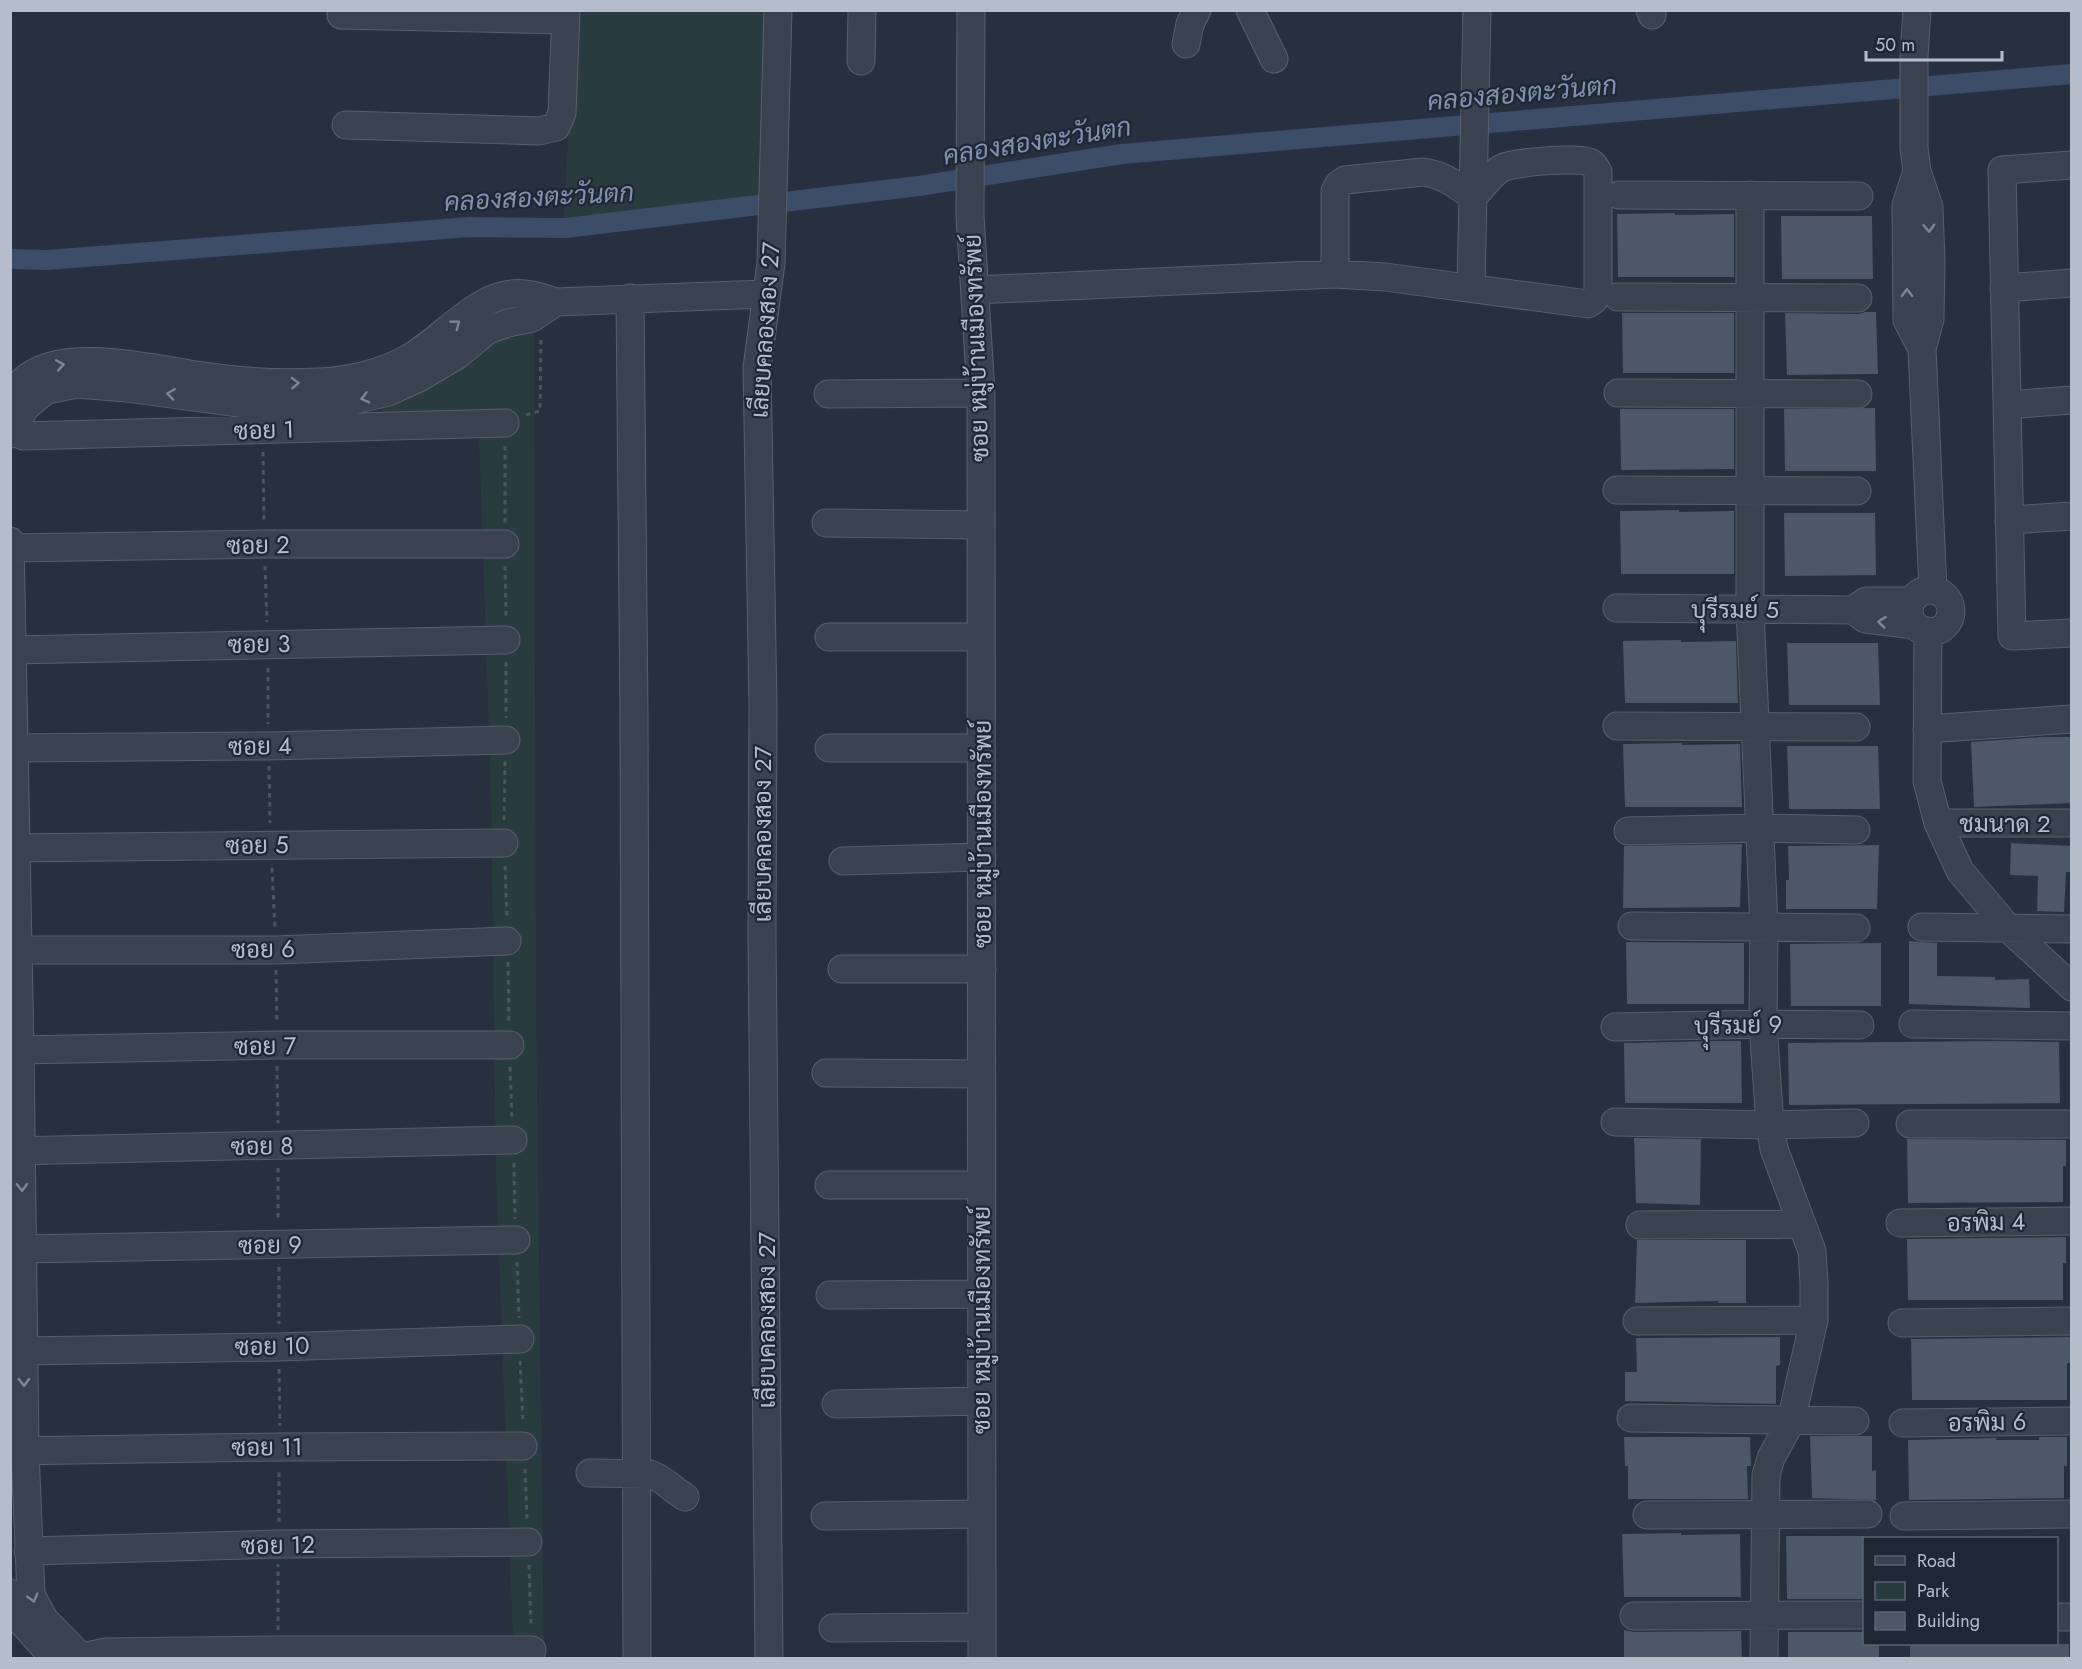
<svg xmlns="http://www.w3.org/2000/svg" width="2082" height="1669" font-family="Jost,Sarabun,sans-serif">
	<rect width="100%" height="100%" fill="#26303f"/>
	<path fill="#283c40" d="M575,11H774L775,203L564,217Z
		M534,326L536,1007L544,1658H310L513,1641L496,1173L491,793L479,436L389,417L375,406L492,335Z"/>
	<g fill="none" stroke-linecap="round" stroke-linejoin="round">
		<path stroke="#3c4d67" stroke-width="20" d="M10,259L47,260L470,227L565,228L919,186L1122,154L2072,74"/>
	</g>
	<path fill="#4c5768" d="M1675,213V215L1734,214V277H1618L1617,214Z
		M1781,216H1872L1873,279H1782Z
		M1865,312H1876L1878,374L1787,375L1785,313L1858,314Z
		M1622,313H1734V373H1623Z
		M1875,408L1876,471H1785L1784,409Z
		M1620,409H1734V469L1621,470Z
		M1679,510V512L1734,511V574H1621L1620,511Z
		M1784,513H1875L1876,575L1785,576Z
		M1681,640V642L1736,641L1738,703H1625L1623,641Z
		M1787,643H1878L1880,705H1789Z
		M2042,737H2072V803L1974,807L1971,742Z
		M1682,743V745L1740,744L1742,807H1625L1623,744Z
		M1787,746H1878L1880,809H1789Z
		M2011,843L2072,846V872H2066L2064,912L2037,911L2038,876L2010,875Z
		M1742,844L1740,907L1623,908L1624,846Z
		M1879,845L1877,909H1786V880H1789L1788,846Z
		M1909,941L1937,943V976L1995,977V980L2029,979L2030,1008L1909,1004Z
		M1626,942L1744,943V1004H1627Z
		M1881,943V1006H1791L1790,944Z
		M1713,1041H1741L1742,1103H1625L1624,1043Z
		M1994,1041L2059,1042L2060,1103L1789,1105L1788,1043Z
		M1634,1138L1701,1139L1700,1205L1636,1203Z
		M1907,1139L2066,1140V1166H2063V1202L1908,1203Z
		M2066,1237V1263H2063V1300H1908L1907,1239Z
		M1637,1240H1746V1303H1718V1301L1635,1303Z
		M1780,1337V1365L1776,1366V1404L1625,1401V1372H1637L1636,1338Z
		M2070,1337V1363H2067V1400H1912L1911,1339Z
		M1810,1436H1872V1471L1876,1470V1500L1812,1498Z
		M1624,1437H1750L1751,1466H1747L1748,1499H1628V1466H1625Z
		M2039,1437H2067V1466H2064V1498L1909,1500L1908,1440L1996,1438V1440H2039Z
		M1681,1533V1535L1740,1534L1741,1597H1624L1622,1534Z
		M1786,1536H1864V1599H1787Z
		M1624,1630L1634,1632L1741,1631L1742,1659H1624Z
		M1788,1632H1864V1644H1879V1659H1788Z
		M1910,1644H2069V1659H1910Z"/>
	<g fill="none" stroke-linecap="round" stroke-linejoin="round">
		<defs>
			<path id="minor" d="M971,10L970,216L981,393L982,1658
				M1250,10L1274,59
				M1650,10L1652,15
				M1917,10L1914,56V148L1917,171L1929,207L1931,261L1930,319L1922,349L1933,590
				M341,15L565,20
				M1186,44L1190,24L1197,10
				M861,61L862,10
				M346,125L539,131L556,127L562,113L566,10
				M2072,165L2002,170L2012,636L2072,633
				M1917,171L1906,205L1907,320L1922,349
				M1619,195L1859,196
				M1750,195V609L1764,926L1763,1024L1770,1125L1774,1149L1812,1251L1814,1283V1320L1791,1421L1771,1458L1766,1475L1764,1658
				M1471,288L1477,10
				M2004,288L2072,283
				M975,290L1335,274L1385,277L1588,304L1594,300L1598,292V172C1596,168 1594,164 1589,162C1578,157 1513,162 1502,168C1492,173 1482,188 1473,197C1457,185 1444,175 1423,172L1345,180L1339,184L1335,191V274
				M1618,297L1858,298
				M630,298L634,715L637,1658
				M1618,393L1858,394
				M10,394C17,387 25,377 34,373C78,348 161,371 209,377C245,382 281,384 318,382C348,381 383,373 409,358C445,338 481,288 525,294C536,295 546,299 556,302L767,294
				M828,394L981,393
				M2007,405L2072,400
				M10,434L25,408L36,398L47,390L77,384L127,388L261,406L346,402L388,392L419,378L456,356L488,330L508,323L532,318L556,302
				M23,436L505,423
				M1617,490L1857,491
				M2009,520L2072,516
				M826,523L981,525
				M10,541L20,1050L25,1451L31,1595L44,1619L82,1658
				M11,548L265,544H505
				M1909 611a21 21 0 1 1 42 0a21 21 0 1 1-42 0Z
				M1617,608L1853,610L1866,601H1911
				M1853,610L1865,619L1915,625
				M1928,631L1927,781L1938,823L1960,871L2009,929L2072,987
				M829,637H981
				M13,650L506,640
				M1617,726L1856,727
				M1927,729L2072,719
				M13,748L269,746L506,740
				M829,748H981
				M1938,823H2072
				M1628,831L1760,828L1856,830
				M10,848L504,843
				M843,861L982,857
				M1632,926L1856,928
				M1922,927L2072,929
				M18,950H276L507,941
				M842,969H982
				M1913,1024L2072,1026
				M1615,1027L1763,1024L1860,1025
				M20,1050L277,1045H510
				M826,1073L981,1074
				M1615,1122L1770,1125L1855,1123
				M1910,1124H2072
				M10,1151L513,1140
				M829,1185H981
				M1900,1223L2072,1221
				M1640,1225L1802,1224
				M23,1249L516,1240
				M830,1295L981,1294
				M1637,1321L1814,1320
				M1902,1323L2072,1321
				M24,1351L279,1347L520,1339
				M836,1404L982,1401
				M1631,1418L1855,1421
				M1903,1423L2072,1421
				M10,1451L280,1447L523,1446
				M590,1473L650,1474C663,1478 673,1490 685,1497
				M1647,1515L1868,1514
				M825,1516L982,1514
				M1904,1516L2072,1514
				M28,1551L279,1544L528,1542
				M10,1593L19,1619L54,1658
				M1634,1616L1864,1615
				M2056,1617H2072
				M833,1628L982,1627
				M77,1658L106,1652L278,1650H532
				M769,1658L762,936L763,704L757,368L771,263L778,10"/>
		</defs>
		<use href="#minor" stroke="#58606d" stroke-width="29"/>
		<path stroke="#46595d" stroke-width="3" stroke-dasharray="4.5 4.5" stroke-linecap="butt" d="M526,415L540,411L541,336
			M505,446V523
			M263,452L264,523
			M265,566L267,622
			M505,566L506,619
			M506,662V718
			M268,668V724
			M269,766L270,823
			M504,820L505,761
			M505,866L507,919
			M272,868L275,928
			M508,962L509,1024
			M276,970L277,1024
			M277,1066L278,1123
			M510,1067L512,1117
			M514,1163L515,1219
			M278,1168V1222
			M517,1262L519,1318
			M279,1267V1324
			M520,1361L523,1423
			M279,1369L280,1426
			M525,1469L527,1519
			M279,1522V1468
			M529,1565L531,1627
			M278,1630V1564"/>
		<use href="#minor" stroke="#3a424f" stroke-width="27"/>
	</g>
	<defs><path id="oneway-chevron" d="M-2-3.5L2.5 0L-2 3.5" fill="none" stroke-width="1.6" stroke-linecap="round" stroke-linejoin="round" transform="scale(1.5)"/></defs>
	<g stroke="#7e8693">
		<use href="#oneway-chevron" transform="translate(1929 228) rotate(88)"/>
		<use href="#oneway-chevron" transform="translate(1907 293) rotate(-91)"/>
		<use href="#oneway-chevron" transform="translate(456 324) rotate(-37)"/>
		<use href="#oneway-chevron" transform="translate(60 365) rotate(-10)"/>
		<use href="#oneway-chevron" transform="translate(295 383) rotate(-2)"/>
		<use href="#oneway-chevron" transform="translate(171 394) rotate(-172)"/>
		<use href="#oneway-chevron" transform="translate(365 398) rotate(166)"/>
		<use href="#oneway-chevron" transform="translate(1882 622) rotate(-173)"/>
		<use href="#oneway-chevron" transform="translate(22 1187) rotate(89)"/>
		<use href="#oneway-chevron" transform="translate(24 1382) rotate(89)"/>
		<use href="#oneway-chevron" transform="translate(33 1598) rotate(74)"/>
	</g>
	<g text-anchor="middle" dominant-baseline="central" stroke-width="4.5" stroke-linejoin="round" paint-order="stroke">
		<g font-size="24" fill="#b6bdca" stroke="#1f2734">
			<text transform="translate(765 330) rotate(-86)">เลียบคลองสอง 27</text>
			<text transform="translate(976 348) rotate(-92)">ซอย หมู่บ้านเมืองทรัพย์</text>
			<text transform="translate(264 430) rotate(-2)">ซอย 1</text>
			<text transform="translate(258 545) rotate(-1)">ซอย 2</text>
			<text x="1735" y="609">บุุรีรมย์ 5</text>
			<text transform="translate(259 644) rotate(-1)">ซอย 3</text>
			<text transform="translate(260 746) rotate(-1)">ซอย 4</text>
			<text x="2005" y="823">ชมนาด 2</text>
			<text transform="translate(762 834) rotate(-90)">เลียบคลองสอง 27</text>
			<text transform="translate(982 834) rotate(-90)">ซอย หมู่บ้านเมืองทรัพย์</text>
			<text transform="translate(257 845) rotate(-1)">ซอย 5</text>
			<text transform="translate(263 949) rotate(-1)">ซอย 6</text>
			<text transform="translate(1738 1025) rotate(-1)">บุุรีรมย์ 9</text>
			<text transform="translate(265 1046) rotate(-1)">ซอย 7</text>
			<text transform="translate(262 1146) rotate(-1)">ซอย 8</text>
			<text transform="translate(1986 1222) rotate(-1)">อรพิม 4</text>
			<text transform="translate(270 1245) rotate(-1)">ซอย 9</text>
			<text transform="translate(766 1320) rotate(-90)">เลียบคลองสอง 27</text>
			<text transform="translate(981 1320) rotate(-90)">ซอย หมู่บ้านเมืองทรัพย์</text>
			<text transform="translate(272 1346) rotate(-1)">ซอย 10</text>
			<text transform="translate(1987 1422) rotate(-1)">อรพิม 6</text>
			<text transform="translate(267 1447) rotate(-1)">ซอย 11</text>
			<text transform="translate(278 1545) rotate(-1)">ซอย 12</text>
		</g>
		<g font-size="26" font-style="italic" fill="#7f92b0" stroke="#1f2734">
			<text transform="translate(1522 93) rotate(-5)">คลองสองตะวันตก</text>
			<text transform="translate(1037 141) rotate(-9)">คลองสองตะวันตก</text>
			<text transform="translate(539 197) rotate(-3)">คลองสองตะวันตก</text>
		</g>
	</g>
	<rect width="2082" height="1669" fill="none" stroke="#b6bdca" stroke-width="24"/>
	<rect x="1863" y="1537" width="195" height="108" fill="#1f2734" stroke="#5b6370" stroke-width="1.5"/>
	<rect x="1875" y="1556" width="30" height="9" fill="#3a424f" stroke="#5b6370" stroke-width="1.5"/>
	<text x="1917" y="1567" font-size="18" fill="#b6bdca">Road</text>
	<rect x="1875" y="1582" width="30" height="18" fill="#283c40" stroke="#5b6370" stroke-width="1.5"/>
	<text x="1917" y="1597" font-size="18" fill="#b6bdca">Park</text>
	<rect x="1875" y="1612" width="30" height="18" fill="#4c5768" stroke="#5b6370" stroke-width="1.5"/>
	<text x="1917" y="1627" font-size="18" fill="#b6bdca">Building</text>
	<path d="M1866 51v9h136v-9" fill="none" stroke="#b6bdca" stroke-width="3"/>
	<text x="1875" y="51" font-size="18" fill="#b6bdca" stroke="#1f2734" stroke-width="4.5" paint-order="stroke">50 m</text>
</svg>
